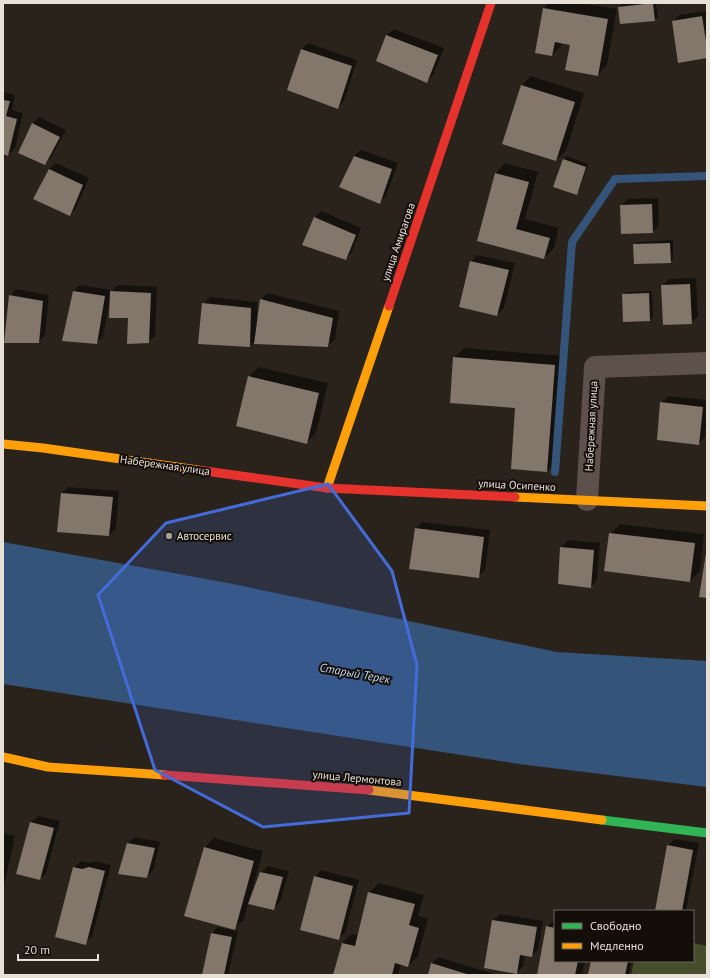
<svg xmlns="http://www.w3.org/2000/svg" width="710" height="978" font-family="'PT Sans',sans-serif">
	<rect width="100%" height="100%" fill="#29231b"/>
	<path fill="#464d2b" d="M693,943L707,946V975H631L634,961H693Z"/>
	<path fill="#345479" d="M3,542L228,583L557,652L707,661V787L519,764L3,684Z"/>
	<path fill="#0007" d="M549,3H579L617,9L607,65L598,75L571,44L562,42L561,46L552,55L544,8Z
		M632,3H656L658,17L654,20L619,7L622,4Z
		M707,11V57L673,22L679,15Z
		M394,29L444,48L433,75L426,82L377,60L387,35Z
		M308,43L357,60L344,101L337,108L301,50Z
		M531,76L584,93L566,151L556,160L522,85Z
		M3,92L15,95L12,110L23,113L15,148L8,155L3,153Z
		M39,117L66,130L51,157L45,164L32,124Z
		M361,150L398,163L386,196L379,202L354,156Z
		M567,156L588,164L579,191L576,194L564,159Z
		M56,163L89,178L76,208L70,215L34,199L49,169Z
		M505,163L538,172L525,219L559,228L554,248L544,258L478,240L496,173Z
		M658,198L659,225L653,232L621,206L628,199Z
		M321,211L361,228L352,252L345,259L315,218Z
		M673,240V259L670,262L634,245L637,242Z
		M477,255L515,263L504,308L497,315L471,261Z
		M696,278L698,316L691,323L662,286L669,279Z
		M80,285L111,290L110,292L118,285L157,287L155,336L148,342L129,317L111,299H110L103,336L96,343L73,291Z
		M16,289L49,295L45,335L39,342L10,296Z
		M652,291L653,317L650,320L624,321L623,295L626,292Z
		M267,293L339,311L335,339L328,346L256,340L250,346L199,343L203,304L210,297L257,302V319H258L261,300Z
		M464,348L565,356L557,461L547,471L516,407L454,358Z
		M259,367L328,383L316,433L306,443L238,425L249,376Z
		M668,396L707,400V419L705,437L698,444L661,403Z
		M68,487L119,491L116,529L109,535L62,493Z
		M422,522L490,530L485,570L478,577L416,528Z
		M620,524L704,534L700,571L690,581L610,534Z
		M568,540L600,543L597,580L591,587L560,584L561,547Z
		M38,816L60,821L46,873L40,879L17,873L31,822Z
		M3,833L15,836L3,890Z
		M135,837L160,842L153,870L147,877L120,873L128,843Z
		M214,838L263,851L249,901L250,902L261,872L268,866L289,871L280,902L273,909L248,903L244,919L233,930L238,931L228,975H203L212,933L218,927L232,930L233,928L205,847Z
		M675,839L699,843L686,911H656L668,845Z
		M81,861L89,863L96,861L111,865L92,937L85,943L74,868Z
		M321,870L359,880L345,933L338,939L315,877Z
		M379,883L424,895L418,916L428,918L418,956L408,966L401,964L398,975H334L342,943L352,934L358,935L369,893Z
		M500,914L543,921L538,950L531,956L525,955L523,966L517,973L485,967L493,920Z
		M555,919V961H585L582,975H538L547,927Z
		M438,957L498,975H429L432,963Z
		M592,961H632L629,975H597Z"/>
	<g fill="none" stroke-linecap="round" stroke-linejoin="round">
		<path stroke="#345479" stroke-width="8" d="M555,472L572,242L615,179L707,176"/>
	</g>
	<path fill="#83766b" d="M653,3L655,21L620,24L618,7Z
		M543,8L608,19L598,76L565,70L570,45L555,42L552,56L535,53Z
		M702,16L707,47V58L678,63L672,21Z
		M386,35L438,55L427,83L376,61Z
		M301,49L352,66L338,109L287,90Z
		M521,85L575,102L556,161L502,144Z
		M3,100L10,101L6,116L17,119L8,156L3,154Z
		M32,123L60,137L45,165L18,153Z
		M354,156L392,169L380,204L339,187Z
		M563,159L586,167L577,195L553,187Z
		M49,169L83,185L70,216L33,199Z
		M495,173L529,182L516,229L550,238L544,259L477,241Z
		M652,204L653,233L621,234L620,205Z
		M314,217L356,235L346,260L302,245Z
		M670,243L671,263L634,264L633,244Z
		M470,261L509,270L497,316L459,307Z
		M690,284L692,324L663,325L661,285Z
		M73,291L105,296L97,344L62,341Z
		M110,291L151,293L149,343L127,344L128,318H109Z
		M649,293L650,321L623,322L622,294Z
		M9,295L43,301L39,343H4Z
		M260,299L333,318L328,347L254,344Z
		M202,303L251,308L250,347L198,344Z
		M453,357L555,365L547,472L511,469L515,408L450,403Z
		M248,376L319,393L307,444L236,426Z
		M660,402L703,407L699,445L657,440Z
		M61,493L113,497L109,536L57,532Z
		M415,528L484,537L479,578L409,569Z
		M609,533L695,543L690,582L604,571Z
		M560,547L594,550L591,588L558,584Z
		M706,553H707V598L699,597Z
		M30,822L54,828L40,880L16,874Z
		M127,843L155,848L147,878L118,874Z
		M667,845L693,850L682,911H655Z
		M204,847L254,861L235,930L184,916Z
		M73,867L82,869L89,867L105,871L86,945L55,937Z
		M260,872L283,877L274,910L248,904Z
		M314,876L353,886L339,940L300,930Z
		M368,892L415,904L409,925L419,928L408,967L395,963L392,975H333L342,943L355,946Z
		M492,920L537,927L532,957L520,955L517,974L484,968Z
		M546,926L555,928V961H578L575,975H537Z
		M211,933L232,937L224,975H202Z
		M591,961H628L625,975H593L588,974Z
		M431,963L470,975H428Z"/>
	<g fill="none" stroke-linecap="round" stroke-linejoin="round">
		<path stroke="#5e504b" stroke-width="22" d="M587,500L595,367L707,363"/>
		<path stroke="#30b455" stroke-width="9" d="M602,820L707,833"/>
		<path stroke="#ff9f0a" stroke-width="9" d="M3,444L43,448L198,470
			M327,488L389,306
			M515,497L707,506
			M3,757L48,767L165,775
			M369,790L602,820"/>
		<path stroke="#e5322d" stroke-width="9" d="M389,306L491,3
			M198,470L327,488L515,497
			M165,775L369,790"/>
	</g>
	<path fill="#456bd8" fill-opacity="0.2" stroke="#456bd8" stroke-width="3" stroke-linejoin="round" d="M328,484L392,571L417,665L409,813L263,827L155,770L98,595L166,523Z"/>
	<circle fill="#a49e95" stroke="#130e08" stroke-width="1.5" cx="169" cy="536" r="4"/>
	<g text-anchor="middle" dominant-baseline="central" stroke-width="4" stroke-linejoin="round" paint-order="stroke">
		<g font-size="11" fill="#e7e0d6" stroke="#130e08">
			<text transform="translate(398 242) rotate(-71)">улица Амирагова</text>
			<text transform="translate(591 426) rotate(-87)">Набережная улица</text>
			<text transform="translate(165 465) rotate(8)">Набережная улица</text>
			<text transform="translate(517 485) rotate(3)">улица Осипенко</text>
			<text transform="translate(357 778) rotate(5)">улица Лермонтова</text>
		</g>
		<g font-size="11" fill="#e7e0d6" stroke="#130e08" text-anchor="start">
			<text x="177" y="536">Автосервис</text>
		</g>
		<g font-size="12" font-style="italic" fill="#c2d8f2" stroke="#130e08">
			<text transform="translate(355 673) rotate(10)">Старый Терек</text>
		</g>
	</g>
	<rect width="710" height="978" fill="none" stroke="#e7e0d6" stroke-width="8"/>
	<rect x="554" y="910" width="140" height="52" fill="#130e08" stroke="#68625a"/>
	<rect x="562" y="923" width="20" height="6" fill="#30b455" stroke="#68625a"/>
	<text x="590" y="930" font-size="12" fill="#e7e0d6">Свободно</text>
	<rect x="562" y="943" width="20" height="6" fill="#ff9f0a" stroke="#68625a"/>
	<text x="590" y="950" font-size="12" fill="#e7e0d6">Медленно</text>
	<path d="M18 954v6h80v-6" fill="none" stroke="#e7e0d6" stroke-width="2"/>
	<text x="24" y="954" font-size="12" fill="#e7e0d6" stroke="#130e08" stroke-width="3" paint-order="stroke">20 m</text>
</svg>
